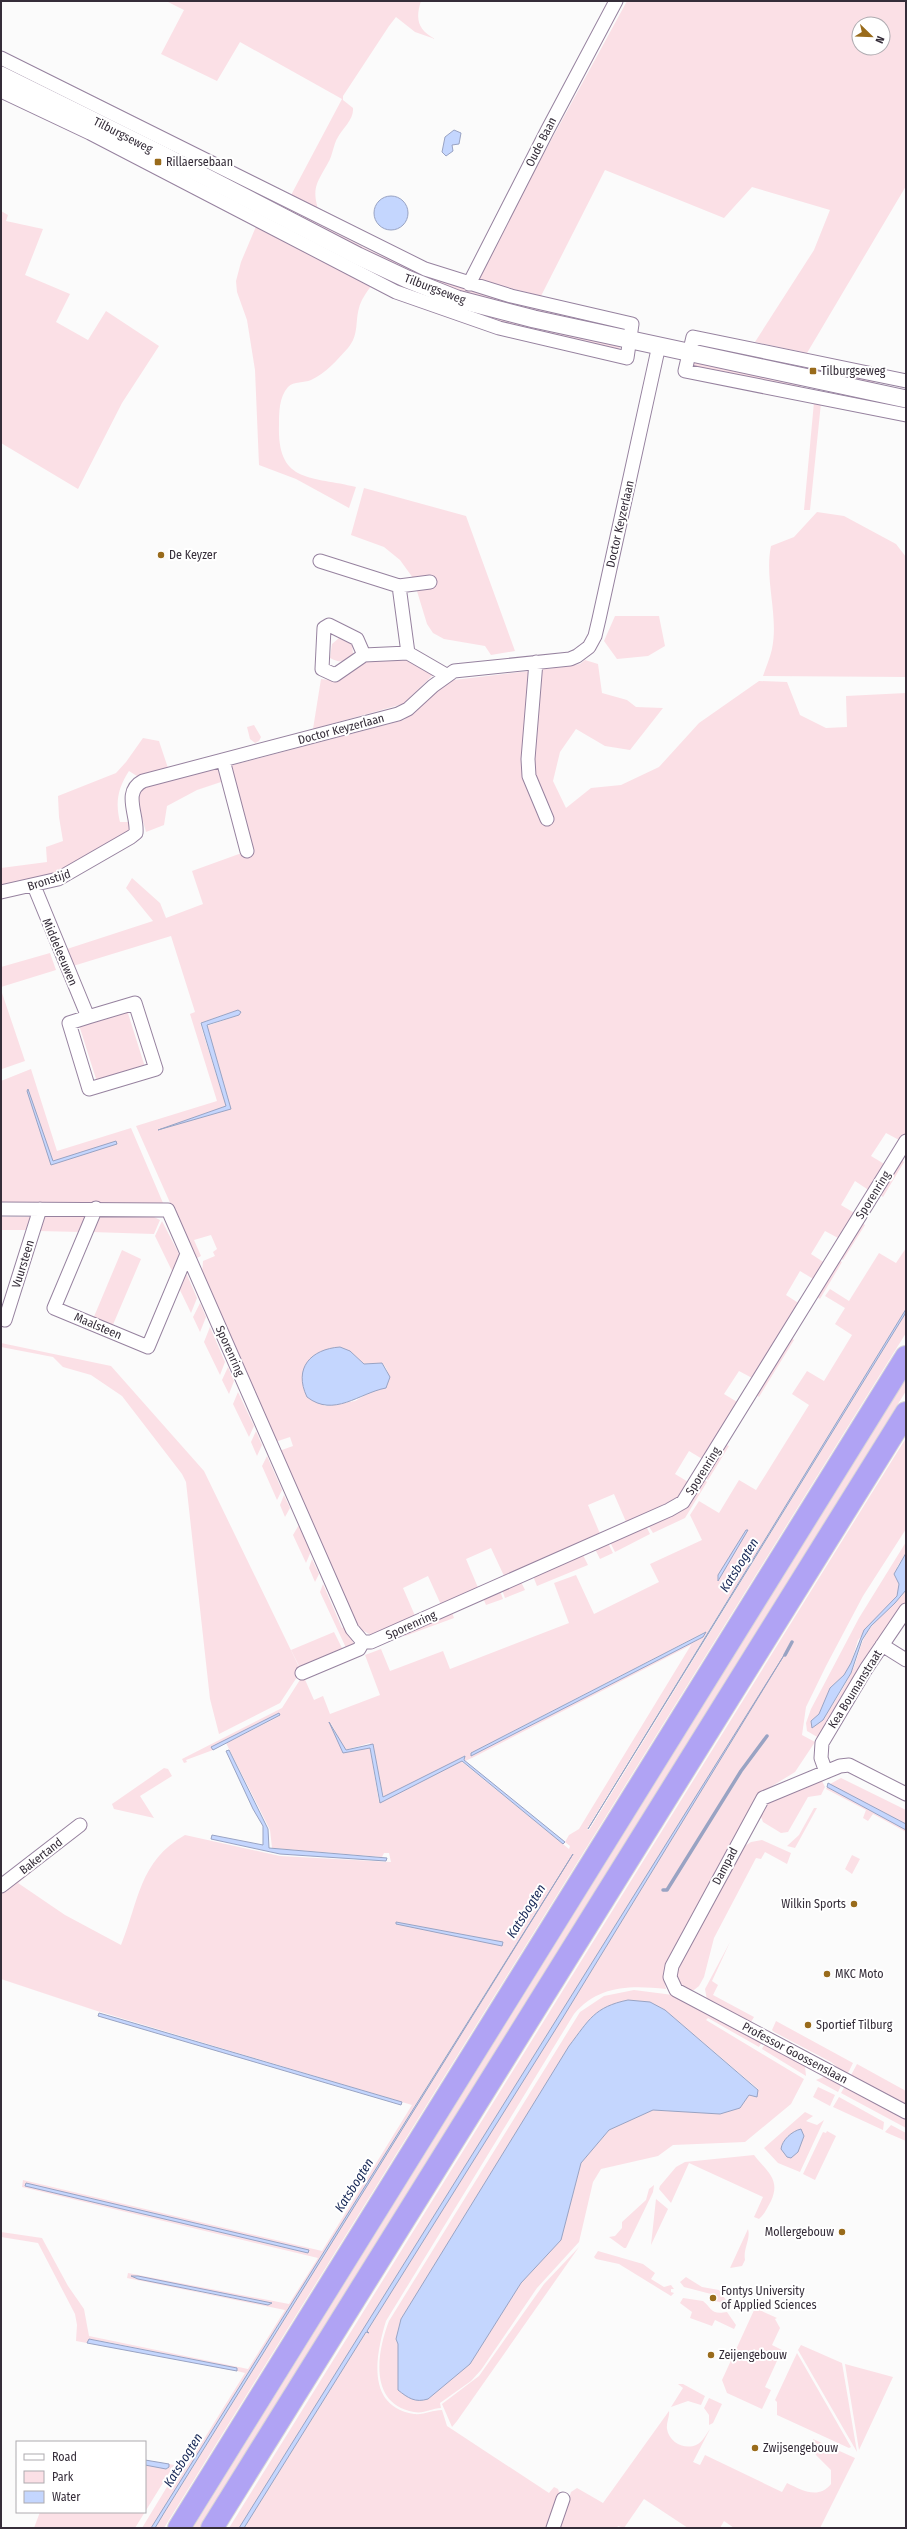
<svg xmlns="http://www.w3.org/2000/svg" width="907" height="2529" font-family="'Fira Sans Condensed',sans-serif">
	<rect width="100%" height="100%" fill="#fbfbfb"/>
	<path fill="#fbe0e6" fill-rule="evenodd" d="M166,1H421C415,19 418,30 435,39L415,32L396,17L389,26L343,96V100L353,108C354,119 343,128 338,137C333,145 333,155 328,163C317,183 311,188 319,212L290,197L342,99L240,42L217,81L161,54L184,10Z
		M627,1H906V186L807,353L755,342L814,250L830,210L752,187L724,218L605,170L541,296L478,280L524,190ZM859,24H883V48H859Z
		M163,145L373,252L421,273L466,289L598,324L599,321L623,328L625,332L467,296L389,264L162,148Z
		M1,211L8,215L6,221L43,229L25,275L70,294L56,322L88,340L106,311L159,346L122,403L78,489L1,443Z
		M257,224L371,286C366,293 361,300 359,308C355,322 359,335 348,348C338,359 325,374 311,380C304,383 294,381 288,387C279,397 279,413 279,425C277,484 311,476 356,487L349,508L296,479L259,465L255,370L247,320L237,292L236,281L241,262Z
		M332,250L622,345L618,350L504,323L411,291L385,281Z
		M699,343L805,363L804,367L787,363L786,368L703,350L697,345Z
		M693,361L801,383L800,387L695,367Z
		M810,364L875,381L874,386L827,376L828,372L809,368Z
		M814,402L821,403L810,510H804Z
		M364,488L466,516L515,651L491,655L485,646L444,639L433,633L427,624L413,578L400,560L384,547L351,535Z
		M817,512L844,516L896,544L906,557V677L763,676C766,667 770,658 772,649C779,615 764,579 771,546L794,537Z
		M615,616H659L665,646L648,656L617,659L604,641Z
		M339,638H347L352,643L353,654C345,663 340,663 330,658L332,644Z
		M399,658L413,660L435,673L403,704L313,729L321,679L338,681L364,662Z
		M585,660L598,664L602,693L627,700L636,707L663,708L630,750L605,746L576,729L560,752L553,781L566,808L591,788L621,785L659,767L699,723L759,681L787,682L800,715L826,728L847,727L846,696L906,693V1133L901,1141L886,1133L871,1156L886,1165L870,1191L855,1181L841,1205L856,1214L840,1239L825,1231L811,1254L825,1263L815,1280L800,1271L786,1295L800,1304L754,1379L739,1371L724,1394L739,1403L704,1460L689,1451L675,1474L690,1483L681,1497L627,1524L614,1494L588,1505L601,1536L505,1578L491,1548L466,1559L479,1590L442,1607L428,1576L403,1588L416,1618L371,1635L358,1628L279,1451L293,1446L290,1437L275,1442L202,1274L203,1261L215,1256L213,1252L217,1249L211,1235L194,1240L201,1256L195,1259L136,1126L217,1101L190,1014L195,1012L171,936L73,966L67,949L153,921L126,888L132,878L160,903L166,918L203,904L192,871L250,850L229,766L404,720L448,682L454,680L563,667L580,664ZM238,1010L241,1012L239,1015L207,1026L231,1109L158,1130L226,1106L200,1023ZM350,1351L364,1364L382,1363C390,1371 389,1378 386,1388L374,1390L355,1401L324,1406Z
		M254,725L261,737L259,741L255,743L250,739L247,727Z
		M143,738L159,741L169,771L140,778L129,771C118,788 115,802 120,822H129L132,831L68,871L1,889V868L47,862L46,847L63,841L59,817L58,796L116,773L126,762Z
		M220,764L227,780L197,790L167,806L164,825L146,832L140,810L138,789Z
		M50,953L56,970L1,987V967Z
		M1,990L25,1061L2,1069L1,1065Z
		M127,1010L145,1067L97,1082L79,1025Z
		M31,1069L57,1151L131,1128L163,1203L1,1204V1081Z
		M900,1159L904,1162L883,1197L879,1194Z
		M2,1217H33L29,1230H1Z
		M42,1217H88L81,1232L38,1231Z
		M98,1217H154L160,1220L154,1234L91,1232Z
		M162,1221L181,1258L174,1275L155,1236Z
		M862,1223L865,1225L843,1260L840,1258Z
		M906,1248V1309L587,1829L589,1830L906,1312V1333L164,2528H155L573,1853L151,2528H142L179,2467L186,2468L245,2373L237,2371V2368L107,2342L89,2339L87,2343L76,2341L77,2325L75,2314L38,2243L1,2237V2232L42,2238L68,2286L84,2309L89,2336L248,2369L285,2310L127,2278L128,2273L289,2304L318,2258L22,2187L23,2180L322,2251L412,2105L94,2010L1,1979V1890L68,1842L18,1883L65,1915L121,1945C139,1901 139,1861 185,1835L280,1856L391,1862L389,1853H384L382,1857L272,1848L270,1830L226,1743L280,1716L212,1748L213,1750L186,1760L187,1762L184,1763L182,1759L282,1708L303,1675L314,1700L323,1696L330,1714L380,1695L365,1655L381,1649L390,1671L443,1651L450,1669L569,1623L554,1583L576,1575L594,1614L659,1582L650,1564L702,1540L690,1515L699,1501L719,1513L739,1480L756,1490L809,1405L792,1394L807,1371L824,1381L852,1335L835,1324L845,1308L825,1296L830,1289L849,1301L879,1253L896,1263ZM705,1632L703,1637L471,1756V1753ZM691,1645L579,1829L569,1835L565,1842L570,1846L569,1849L461,1761L379,1802L370,1748L343,1753L331,1723L345,1750L370,1743L384,1798L465,1756V1761L472,1758ZM397,1922L503,1942V1943L502,1945L396,1924ZM26,2183L309,2250L308,2253L26,2186ZM133,2276L272,2303L268,2305L199,2292Z
		M122,1250L141,1259L112,1327L93,1319Z
		M838,1260L842,1262L820,1299L816,1296Z
		M185,1270L197,1298L191,1313L178,1286Z
		M200,1303L206,1317L200,1332L193,1317Z
		M210,1327L225,1362L220,1375L204,1342Z
		M790,1337L794,1340L759,1397L755,1394Z
		M1,1343L111,1366L204,1471L301,1671L280,1703L219,1734L210,1699L186,1482L182,1474L122,1396L91,1375L63,1367L53,1357L1,1347Z
		M228,1367L234,1381L229,1394L222,1380Z
		M906,1379V1391L200,2528H193Z
		M238,1392L254,1426L249,1437L233,1404Z
		M256,1431L262,1445L257,1456L251,1442Z
		M906,1438V1529L863,1596L826,1666L806,1707L802,1735L815,1742L795,1772L756,1796L663,1973L666,1989C631,1985 598,1985 574,2014L386,2321C376,2354 365,2406 414,2414C425,2415 432,2410 442,2410L447,2426L549,2493L554,2487L558,2489L560,2495L549,2528H244L366,2332L369,2333L367,2331L562,2019L786,1652L239,2528H229Z
		M724,1444L729,1446L708,1480L704,1477Z
		M267,1456L282,1490L277,1500L262,1466Z
		M703,1479L707,1482L685,1518L653,1533L648,1525Z
		M284,1495L290,1508L285,1517L280,1505Z
		M300,1523L312,1549L306,1563L293,1535Z
		M646,1526L650,1534L615,1552L610,1542Z
		M906,1542V1553L897,1567L899,1589L897,1596L858,1640L851,1663L844,1675L830,1688L819,1714L811,1721L812,1727C826,1719 843,1689 851,1673C858,1660 859,1645 867,1633C877,1616 895,1606 906,1590V1603L819,1738L807,1731L806,1723L811,1709L859,1618Z
		M608,1543L613,1553L600,1559L595,1549Z
		M583,1555L588,1565L537,1586L533,1576Z
		M312,1559L319,1574L315,1582L309,1568Z
		M521,1582L525,1590L505,1598L502,1590Z
		M323,1584L342,1628L346,1626L355,1647L347,1650L320,1592Z
		M500,1591L503,1599L486,1605L483,1598Z
		M452,1612L454,1618L405,1636L404,1634Z
		M334,1632L344,1652L300,1668L291,1650Z
		M164,1768L168,1769L172,1776L140,1796L154,1818L114,1809L112,1804Z
		M841,1778L906,1810V1824L830,1784Z
		M821,1779L825,1787L821,1795L808,1797L788,1832L781,1833L763,1822L760,1814L769,1800Z
		M827,1787L906,1830V1832L873,1814L868,1821L863,1818L866,1810L826,1789Z
		M814,1808H817L795,1848L787,1846L799,1835Z
		M762,1840L791,1853L787,1864L765,1852L761,1859L756,1858L714,1938L704,1977L699,1986L694,1990H687L676,1978L677,1967L740,1849L751,1842Z
		M852,1855L860,1859L852,1874L845,1869Z
		M730,1942L712,1981L718,1985L713,1995L754,2017L751,2022L707,2000L705,1989Z
		M634,1990L673,1995L762,2042L759,2047L708,2018L706,2020L804,2079L791,2104L745,2142L673,2145L658,2156L601,2169L593,2182L579,2242L537,2288L481,2370L471,2381L440,2403L441,2408C432,2408 424,2414 414,2412C368,2404 377,2352 389,2321L580,2012L604,1996ZM628,2000L650,2002L665,2010L758,2089L749,2095L740,2108L720,2114L653,2110L609,2130L581,2163L561,2240L521,2283L470,2364L428,2399L398,2390V2344L396,2339L401,2319L569,2046C588,2020 595,2007 628,2000Z
		M776,2021L853,2063L847,2075L831,2062L774,2032L772,2030Z
		M765,2043L805,2066L806,2076L762,2049Z
		M857,2064L906,2091V2107L850,2077Z
		M826,2076L842,2084L838,2092L816,2080Z
		M845,2086L906,2118V2128L841,2093Z
		M818,2087L835,2095L830,2106L813,2097Z
		M839,2097L884,2122L883,2130L833,2107Z
		M805,2112L813,2116L806,2121L817,2125L824,2120L800,2172L778,2163L764,2148Z
		M891,2125L906,2133V2141L885,2132Z
		M827,2131L836,2136L815,2180L803,2174L823,2132L826,2133Z
		M754,2155C767,2172 781,2179 771,2201C767,2208 765,2214 759,2219L754,2217L763,2197L689,2163L671,2203L659,2189L660,2186L676,2167L685,2162Z
		M654,2185L653,2192L626,2248H624L609,2237L615,2236L622,2228V2222L646,2200L649,2189Z
		M656,2199L668,2209L651,2245Z
		M748,2229C751,2239 743,2249 745,2260L742,2266L730,2268Z
		M579,2247L457,2421L452,2427L442,2404L479,2376L544,2284Z
		M598,2251L643,2264L655,2273L651,2279L664,2287L671,2285L674,2289H671V2292L674,2293L671,2296L619,2264L596,2259L594,2257Z
		M686,2277L702,2287L719,2290L726,2300L723,2303L715,2301L711,2294L684,2287L680,2282Z
		M683,2298L703,2301C712,2308 710,2315 727,2312L736,2325L734,2329L715,2320L712,2326L690,2318L692,2312L680,2303Z
		M755,2308L777,2318L775,2319L780,2328L772,2345L782,2350L765,2387L771,2390L762,2409L727,2393L722,2380Z
		M801,2345L842,2363L857,2452L798,2350Z
		M797,2353L851,2447L849,2448L777,2415V2402L775,2400Z
		M845,2364L893,2377L859,2450Z
		M678,2384H683L705,2396L701,2405L688,2401L671,2407L683,2388Z
		M709,2398L722,2404L713,2423L709,2425V2415L704,2408Z
		M669,2411C670,2416 666,2423 667,2429C669,2442 684,2450 696,2445C703,2442 706,2434 710,2429L693,2462L700,2465L705,2455L782,2492L787,2483C802,2490 818,2500 831,2484V2470L816,2455L813,2439L855,2458L820,2528H734L724,2521L720,2528H688L644,2499L624,2528L618,2526L617,2528H559L571,2492L577,2488L603,2503Z
		M169,2464L174,2465L135,2528H34L40,2512H145V2465L167,2469Z"/>
	<path fill="#c4d6fe" stroke="#99a3c3" d="M454,130L461,133L459,144L452,145L453,151L446,156L442,152L445,137Z
		M374 213a17 17 0 1 1 34 0a17 17 0 1 1-34 0Z
		M238,1010L241,1012L239,1015L207,1025L231,1109L158,1130L226,1106L201,1023Z
		M28,1089L53,1161L116,1141L117,1144L51,1165L27,1091Z
		M906,1309L905,1314L588,1829Z
		M340,1347L350,1351L364,1364L382,1363L390,1377L386,1388C359,1393 334,1418 307,1397C293,1368 311,1349 340,1347Z
		M746,1530H748L718,1581V1575Z
		M906,1553V1590L895,1603L871,1626L862,1640L851,1673L823,1720L812,1728L811,1721L819,1714L830,1688L844,1675L851,1663L864,1630L897,1596L899,1584L894,1574Z
		M706,1632L703,1637L471,1756V1753Z
		M786,1652L562,2019L367,2331L369,2333L366,2332L244,2528H239Z
		M279,1713L280,1715L213,1750L211,1747Z
		M329,1722L346,1750L373,1744L383,1797L465,1756L464,1760L565,1842L563,1844L462,1761L380,1803L370,1748L343,1753Z
		M229,1750L268,1829L269,1848L387,1858L386,1861L280,1854L211,1839L212,1835L263,1845V1826L253,1809L226,1751Z
		M828,1783L906,1824V1830L827,1787Z
		M573,1854L164,2513L155,2528H151Z
		M396,1922L503,1942L502,1946L396,1924Z
		M628,2000L650,2002L665,2010L758,2090L757,2097L749,2095L740,2108L720,2114L653,2110L609,2130L581,2163L561,2240L521,2283L470,2364L428,2399C415,2403 408,2398 398,2390V2344L396,2339L401,2319L569,2046C589,2020 594,2007 628,2000Z
		M99,2013L130,2022L402,2102L401,2105L98,2016Z
		M801,2129L804,2136L798,2152L791,2158L787,2157L781,2149C782,2140 792,2131 801,2129Z
		M26,2183L309,2250L308,2253L25,2186Z
		M131,2276H138L272,2303L268,2305L138,2279Z
		M89,2339L237,2368V2371L87,2343Z
		M145,2460L169,2464V2467L166,2469L145,2465Z"/>
	<g fill="none" stroke-linecap="round" stroke-linejoin="round">
		<path stroke="#99a3c3" stroke-width="3.5" d="M785,1655L792,1642
			M663,1890H667L741,1771L767,1736"/>
		<defs>
			<path id="minor" d="M1,58L425,269L511,296L632,324L627,358L499,328L396,292L90,133L1,91
				M469,284L547,131L616,1
				M906,381L693,337L685,371L906,415
				M320,561L399,586L408,653
				M399,586L430,582
				M329,625L357,639L364,655L335,675L322,669L324,628Z
				M364,655L408,653L446,675
				M536,662L528,759L529,776L547,819
				M223,760L247,851
				M34,886L88,1017L69,1023L89,1089L156,1069L135,1003L88,1017
				M1,892L58,879L131,837L136,833C138,815 122,792 143,781L398,714L408,709L433,686L454,671L570,659L577,656L589,647L595,636L599,619L659,345
				M96,1208L54,1308L148,1347L187,1254
				M1,1209L168,1210L352,1629L363,1642H371L669,1510L683,1502L906,1141
				M5,1320L40,1209
				M882,1645L906,1660
				M302,1673L359,1649L363,1642
				M826,1772L821,1758L822,1743L866,1669L906,1610
				M906,1794L849,1765L840,1766L763,1798L672,1966L670,1977L676,1990L906,2112
				M1,1886L80,1825
				M553,2528L563,2499"/>
			<path id="tertiary" d="M1,75L163,155L358,256L407,279L457,299L534,319L906,399"/>
			<path id="motorway" d="M179,2528L906,1357
				M212,2528L906,1413"/>
		</defs>
		<use href="#minor" stroke="#96829f" stroke-width="15"/>
		<use href="#tertiary" stroke="#96829f" stroke-width="19"/>
		<use href="#motorway" stroke="#d7d5d7" stroke-width="24"/>
		<use href="#minor" stroke="#fff" stroke-width="13"/>
		<use href="#tertiary" stroke="#fff" stroke-width="17"/>
		<use href="#motorway" stroke="#b0a3f4" stroke-width="22"/>
	</g>
	<g fill="#996b1b" stroke="#fff" stroke-width="1.5">
		<rect x="154" y="158" width="8" height="8" rx="2"/>
		<rect x="809" y="367" width="8" height="8" rx="2"/>
		<circle cx="161" cy="555" r="4"/>
		<circle cx="854" cy="1904" r="4"/>
		<circle cx="827" cy="1974" r="4"/>
		<circle cx="808" cy="2025" r="4"/>
		<circle cx="842" cy="2232" r="4"/>
		<circle cx="713" cy="2298" r="4"/>
		<circle cx="711" cy="2355" r="4"/>
		<circle cx="755" cy="2448" r="4"/>
	</g>
	<g text-anchor="middle" dominant-baseline="central" stroke-width="4" stroke-linejoin="round" paint-order="stroke">
		<g font-size="12" fill="#352d39" stroke="#fff">
			<text transform="translate(123 135) rotate(27)">Tilburgseweg</text>
			<text transform="translate(541 142) rotate(-63)">Oude Baan</text>
			<text transform="translate(435 289) rotate(21)">Tilburgseweg</text>
			<text transform="translate(620 524) rotate(-77)">Doctor Keyzerlaan</text>
			<text transform="translate(341 729) rotate(-15)">Doctor Keyzerlaan</text>
			<text transform="translate(49 880) rotate(-18)">Bronstijd</text>
			<text transform="translate(60 952) rotate(67)">Middeleeuwen</text>
			<text transform="translate(873 1195) rotate(-58)">Sporenring</text>
			<text transform="translate(23 1264) rotate(-73)">Vuursteen</text>
			<text transform="translate(98 1326) rotate(23)">Maalsteen</text>
			<text transform="translate(230 1351) rotate(66)">Sporenring</text>
			<text transform="translate(703 1471) rotate(-58)">Sporenring</text>
			<text transform="translate(411 1625) rotate(-24)">Sporenring</text>
			<text transform="translate(855 1689) rotate(-58)">Kea Boumanstraat</text>
			<text transform="translate(41 1856) rotate(-38)">Bakertand</text>
			<text transform="translate(725 1866) rotate(-62)">Dampad</text>
			<text transform="translate(795 2053) rotate(28)">Professor Goossenslaan</text>
		</g>
		<g font-size="12" fill="#352d39" stroke="#fff" text-anchor="start">
			<text x="166" y="162">Rillaersebaan</text>
			<text x="821" y="371">Tilburgseweg</text>
			<text x="169" y="555">De Keyzer</text>
			<text x="846" y="1904" text-anchor="end">Wilkin Sports</text>
			<text x="835" y="1974">MKC Moto</text>
			<text x="816" y="2025">Sportief Tilburg</text>
			<text x="834" y="2232" text-anchor="end">Mollergebouw</text>
			<text x="721" y="2291">Fontys University<tspan x="721" dy="14">of Applied Sciences</tspan></text>
			<text x="719" y="2355">Zeijengebouw</text>
			<text x="763" y="2448">Zwijsengebouw</text>
		</g>
		<g font-size="13" font-style="italic" fill="#152655" stroke="#fff">
			<text transform="translate(739 1565) rotate(-58)">Katsbogten</text>
			<text transform="translate(526 1911) rotate(-58)">Katsbogten</text>
			<text transform="translate(354 2185) rotate(-58)">Katsbogten</text>
			<text transform="translate(183 2460) rotate(-58)">Katsbogten</text>
		</g>
	</g>
	<rect width="907" height="2529" fill="none" stroke="#352d39" stroke-width="4"/>
	<rect x="16" y="2441" width="130" height="72" fill="#ffffff" stroke="#aeabb0"/>
	<rect x="24" y="2454" width="20" height="6" fill="#ffffff" stroke="#aeabb0"/>
	<text x="52" y="2461" font-size="12" fill="#352d39">Road</text>
	<rect x="24" y="2471" width="20" height="12" fill="#fbe0e6" stroke="#aeabb0"/>
	<text x="52" y="2481" font-size="12" fill="#352d39">Park</text>
	<rect x="24" y="2491" width="20" height="12" fill="#c4d6fe" stroke="#aeabb0"/>
	<text x="52" y="2501" font-size="12" fill="#352d39">Water</text>
	<g transform="translate(871 36) rotate(113)"><circle r="19" fill="#ffffff" stroke="#aeabb0"/>
	<path d="M0-3L7 15L0 10L-7 15Z" fill="#996b1b"/>
	<text y="-6" font-size="11" font-weight="bold" text-anchor="middle" fill="#352d39">N</text>
	</g>
</svg>
